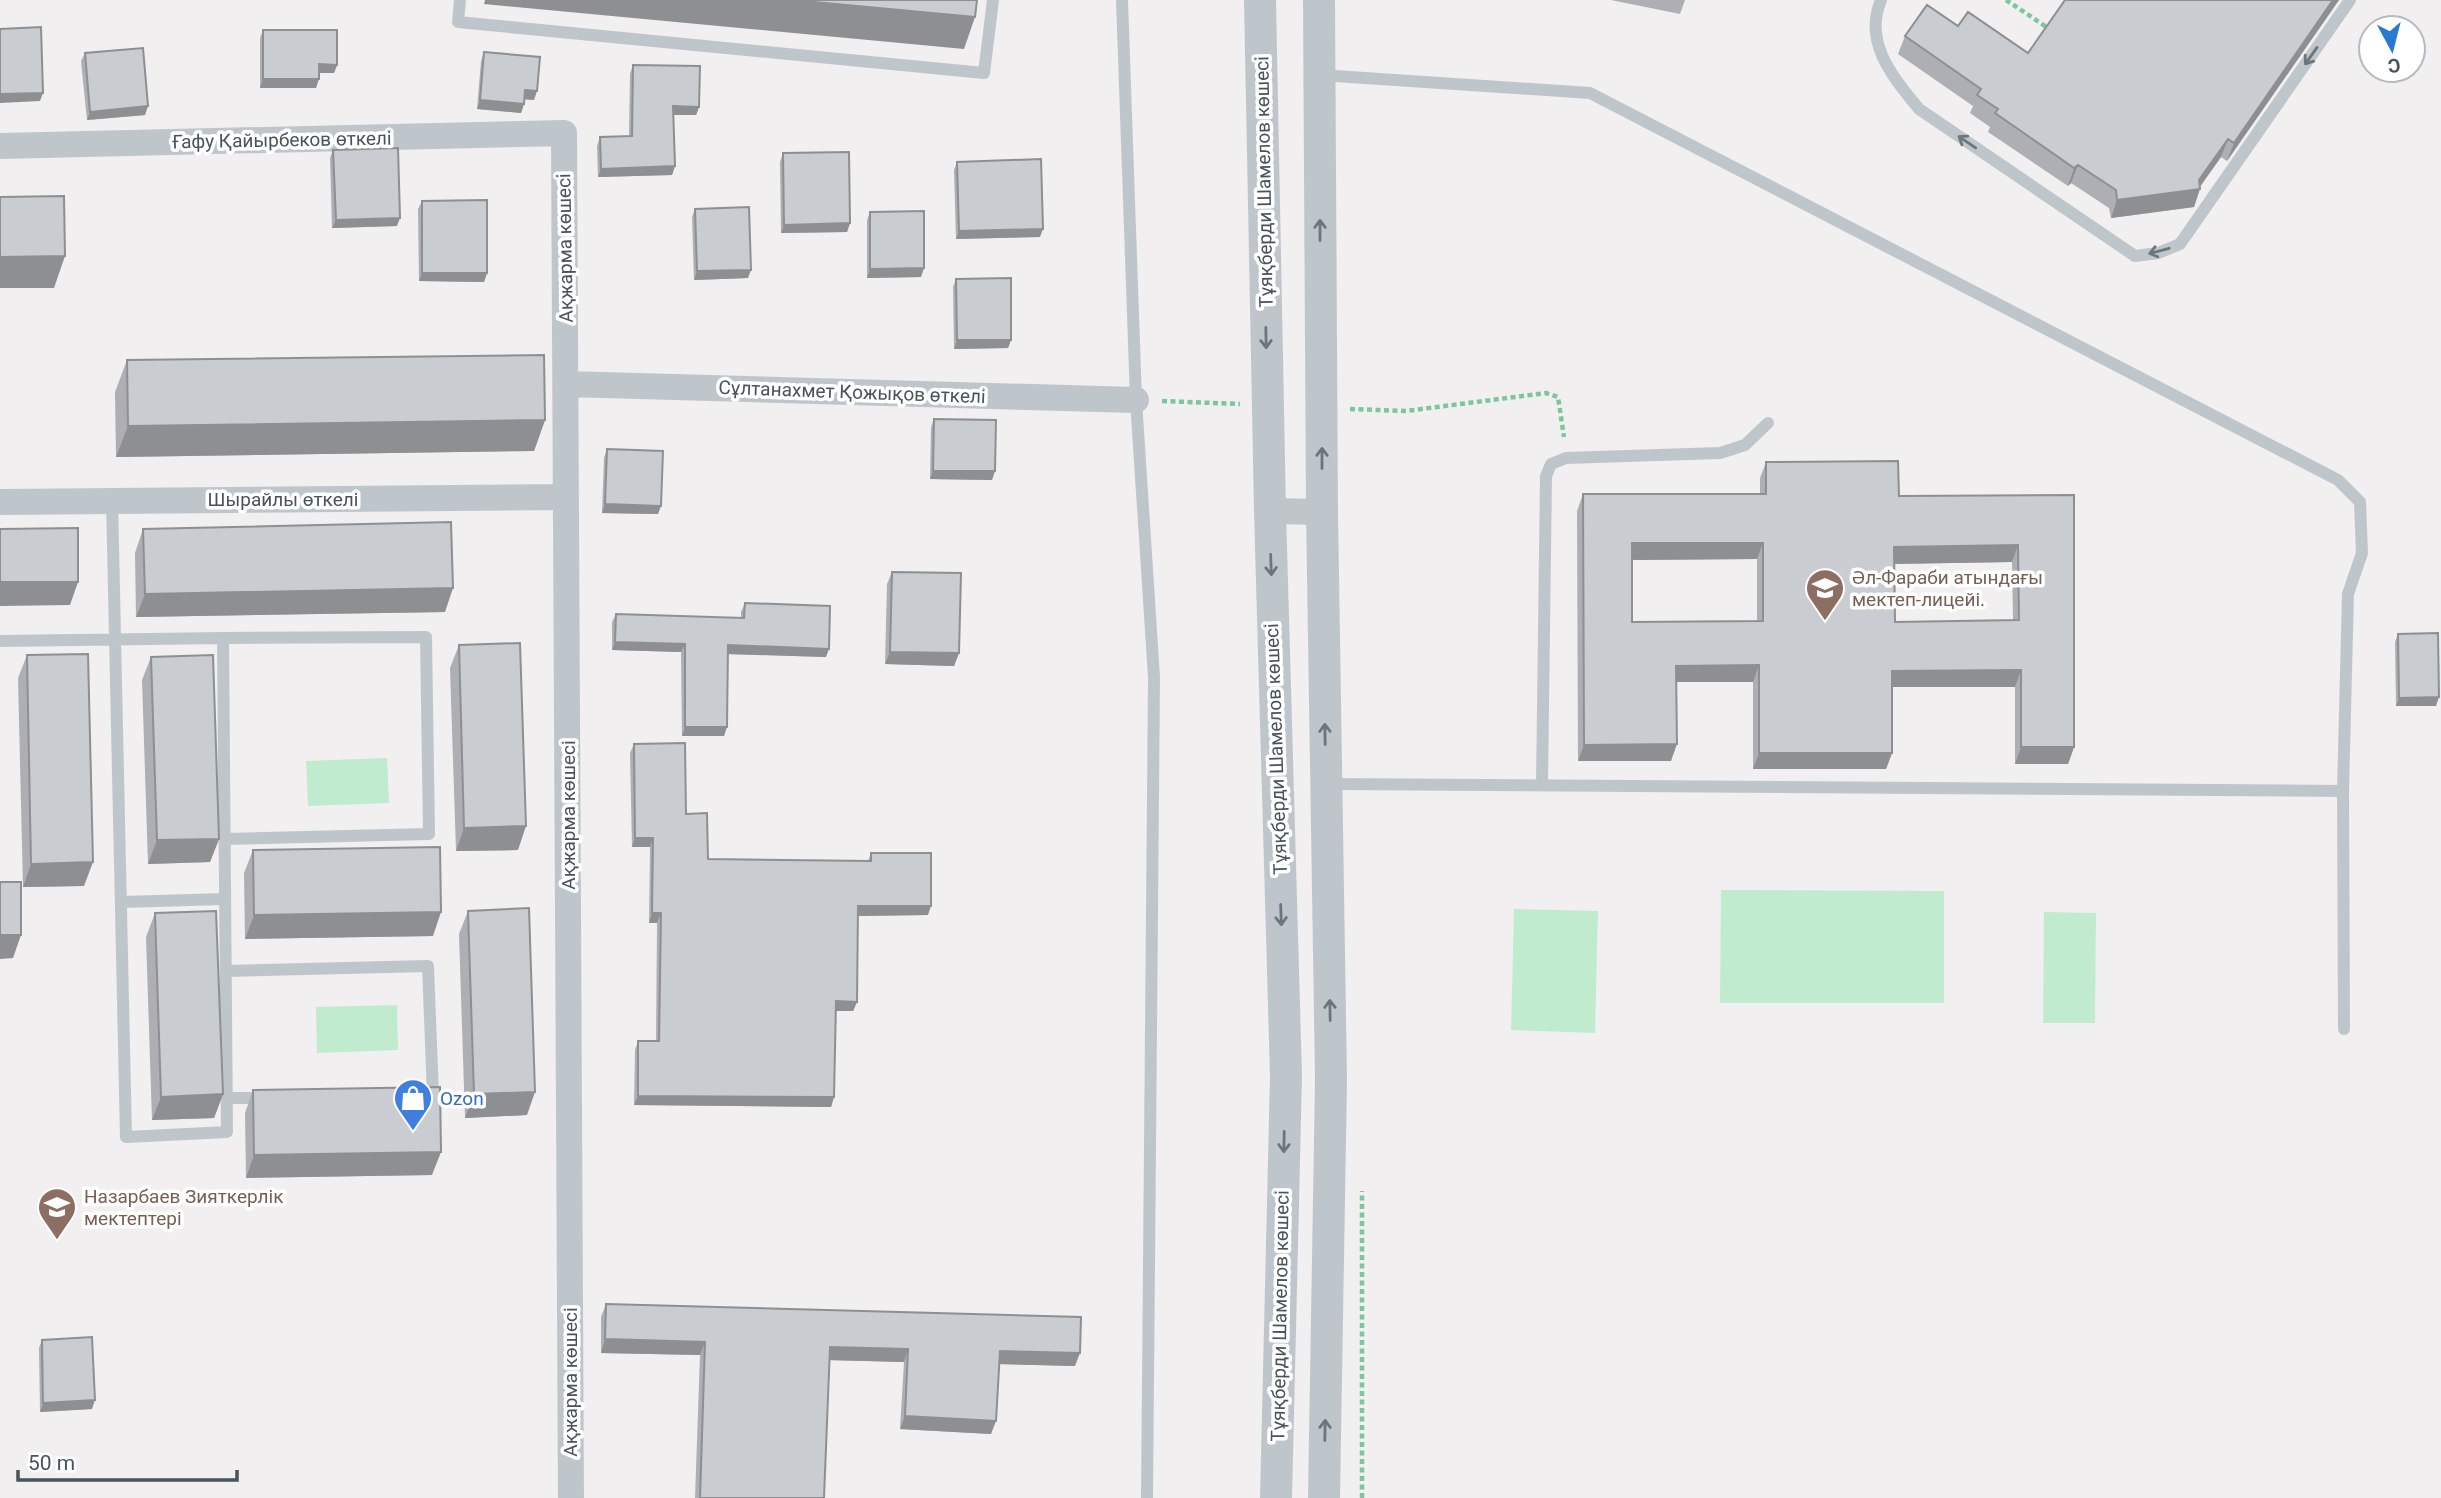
<svg xmlns="http://www.w3.org/2000/svg" width="2441" height="1498" font-family="Roboto,sans-serif">
	<rect width="100%" height="100%" fill="#f1efef"/>
	<path fill="#c1ebcf" d="M387,758L389,803L308,806L306,761Z
		M1721,890L1944,891V1003H1720Z
		M1514,909L1598,911L1595,1033L1511,1030Z
		M2044,912L2096,913L2095,1023H2043Z
		M397,1005L398,1050L317,1053L316,1007Z"/>
	<g fill="none" stroke-linecap="round" stroke-linejoin="round">
		<path stroke="#7cc69e" stroke-width="4.5" stroke-dasharray="5 3.5" stroke-linecap="butt" d="M2006,0L2048,28
			M1162,401L1240,404
			M1350,409L1406,411L1546,393L1558,397L1564,437
			M1362,1498V1191"/>
		<path stroke="#bec6cc" stroke-width="12" d="M460,0L458,22L984,73L993,0
			M1122,0L1136,400L1154,677L1147,1498
			M1881,0C1863,43 1893,77 1919,109L2135,256L2158,253L2180,244L2350,0
			M1320,75L1590,93L2338,480L2360,502L2362,553L2348,594L2343,791L2344,1029
			M112,500L126,1137L227,1132L223,638L426,637L429,834L225,839
			M0,641L223,638
			M1328,784L2343,791
			M1542,785L1546,476L1551,464L1566,458L1720,453L1745,445L1768,423
			M122,902L225,899
			M226,971L428,966L433,1095H427
			M227,1098H265"/>
		<path stroke="#bec6cc" stroke-width="26" d="M0,146L564,133L571,1498
			M567,384L1136,400
			M0,502L566,497
			M1270,511L1322,512"/>
		<path stroke="#bec6cc" stroke-width="32" d="M1260,0L1270,511L1286,1076L1276,1498
			M1319,0L1322,512L1331,1079L1324,1498"/>
	</g>
	<path fill="#adafb4" fill-rule="evenodd" d="M1611,0H1685L1680,14Z
		M2065,0H2339L2227,161L2221,157L2200,187L2194,207L2111,218L2109,208L2071,183L2068,186L1988,132L1990,127L1970,113L1973,106L1898,54L1905,36L1958,26L2028,53Z
		M263,30L337,65L334,73H319L316,88H260V38Z
		M484,52L534,100L524,99V104L521,113L477,109L481,61Z
		M85,53L145,115L87,120L81,61Z
		M633,65L699,107L696,115H673L675,166L672,175L598,177L597,146L600,137L629,136L630,74Z
		M333,150L397,226L332,228L330,158Z
		M783,153L850,223L847,232L781,233L780,162Z
		M957,162L1040,237L956,239L954,170Z
		M422,201L487,273L484,282L419,281L418,209Z
		M695,209L748,278L694,280L692,217Z
		M870,212L921,277L867,278V220Z
		M956,279L1011,340L1008,348L954,349L953,287Z
		M127,360L545,420L534,451L116,457L115,392Z
		M934,419L992,480L930,479L931,427Z
		M607,449L658,514L602,513L604,458Z
		M1766,462L1899,496L2074,495V747L2068,764H2015V687H1892V753L1886,769H1753V682H1676L1671,761H1578L1577,511L1583,494H1760V478ZM1757,559V621L1632,622V560ZM2012,562L2013,620L1895,622L1894,564Z
		M143,529L445,612L136,617L135,553Z
		M892,572L959,653L954,666L885,664L887,584Z
		M745,603L826,657L728,654L724,736H682L681,652L612,650V622L616,614L741,618V612Z
		M2398,634L2436,706H2396L2395,642Z
		M459,645L518,850L456,851L450,668Z
		M27,655L84,886L23,887L18,678Z
		M151,657L219,839L210,862L148,864L142,680Z
		M634,744L686,814L708,859L868,861L871,853L928,915L858,916L857,1002L853,1011H835L834,1097L831,1107L634,1105L635,1050L638,1041H656L657,923H649L650,847H632L630,753Z
		M253,850L433,936L245,939L244,873Z
		M468,911L527,1115L465,1118L459,934Z
		M155,913L223,1094L214,1118L152,1120L146,937Z
		M253,1090L432,1175L246,1178L245,1113Z
		M606,1304L1075,1366L999,1364L991,1434L900,1429L904,1362L830,1360L824,1498H695L700,1355L601,1353V1317Z
		M42,1340L92,1409L40,1412L39,1348Z"/>
	<path fill="#8d8f92" d="M485,0H793L975,17L964,49L484,4Z
		M2333,0H2339L2227,161L2234,143Z
		M319,64L337,65L334,73H316Z
		M263,79H319L316,88H260Z
		M525,90L537,91L534,100L522,99Z
		M43,93L40,101L0,103V94Z
		M480,100L524,104L521,113L477,109Z
		M148,106L145,115L87,120L90,112Z
		M673,106L699,107L696,115H669Z
		M2228,139L2221,157L2198,189H2200L2194,207L2111,218L2117,200L2199,180Z
		M2078,165L2071,183L2068,186L2074,168Z
		M675,166L672,175L598,177L601,169Z
		M400,218L397,226L332,228L336,220Z
		M850,223L847,232L781,233L784,225Z
		M1043,229L1040,237L956,239L959,231Z
		M65,256L54,288H0V257Z
		M924,268L921,277L867,278L870,269Z
		M751,270L748,278L694,280L697,271Z
		M422,273H487L484,282L419,281Z
		M957,340H1011L1008,348L954,349Z
		M545,420L534,451L116,457L128,426Z
		M933,471H995L992,480L930,479Z
		M605,504L661,506L658,514L602,513Z
		M1632,543H1763L1757,559L1626,560Z
		M2018,545L2012,562L1888,564L1894,547Z
		M0,582H78L70,605L0,606Z
		M453,588L445,612L136,617L145,594Z
		M615,642L685,644L681,652L612,650Z
		M728,645L829,649L826,657L725,654Z
		M890,652L959,653L954,666L885,664Z
		M1759,665L1753,682H1670L1676,666Z
		M2021,670L2015,687H1886L1892,671Z
		M2439,697L2436,706H2396L2399,698Z
		M685,727H727L724,736H682Z
		M1677,744L1671,761H1578L1584,745Z
		M2021,747H2074L2068,764H2015Z
		M1759,753H1892L1886,769H1753Z
		M526,826L518,850L456,851L464,828Z
		M635,838H653L650,847H632Z
		M219,839L210,862L148,864L157,840Z
		M93,862L84,886L23,887L31,864Z
		M858,906H931L928,915L854,916Z
		M441,912L433,936L245,939L254,915Z
		M652,913H661L657,923H649Z
		M0,935H21L13,958L0,959Z
		M836,1001L857,1002L853,1011H832Z
		M535,1092L527,1115L465,1118L474,1094Z
		M223,1094L214,1118L152,1120L161,1097Z
		M638,1096L834,1097L831,1107L634,1105Z
		M441,1152L432,1175L246,1178L254,1155Z
		M605,1339L705,1342L700,1355L601,1353Z
		M830,1347L908,1349L904,1362L825,1360Z
		M1000,1351L1080,1353L1075,1366L995,1364Z
		M95,1400L92,1409L40,1412L43,1403Z
		M905,1416L996,1421L991,1434L900,1429Z"/>
	<path fill="#c9ccd1" stroke="#8d8f92" stroke-width="2" fill-rule="evenodd" d="M793,0H977L975,17Z
		M2065,0H2333L2234,143L2228,139L2199,180L2200,189L2117,200L2116,190L2078,165L2074,168L1995,113L1998,109L1977,95L1981,89L1905,36L1927,5L1958,26L1968,12L2028,53Z
		M41,27L43,93L0,94V29Z
		M263,30H337V65L319,64V79H263Z
		M143,48L148,106L90,112L85,53Z
		M484,52L540,57L537,91L525,90L524,104L480,100Z
		M633,65L700,66L699,107L673,106L675,166L601,169L600,137L632,136Z
		M398,148L400,218L336,220L333,150Z
		M849,152L850,223L784,225L783,153Z
		M1041,159L1043,229L959,231L957,162Z
		M64,196L65,256L0,257V197Z
		M487,200V273H422V201Z
		M749,207L751,270L697,271L695,209Z
		M924,211V268L870,269V212Z
		M1011,278V340H957L956,279Z
		M544,355L545,420L128,426L127,360Z
		M934,419L996,420L995,471H933Z
		M607,449L663,451L661,506L605,504Z
		M1898,461L1899,496L2074,495V747H2021V670L1892,671V753H1759V665L1676,666L1677,744L1584,745L1583,494H1766V462ZM1632,543H1763V621L1632,622ZM2018,545L2019,620L1895,622L1894,547Z
		M451,522L453,588L145,594L143,529Z
		M78,528V582H0V529Z
		M892,572L961,573L959,653L890,652Z
		M745,603L830,606L829,649L728,645L727,727H685V644L615,642L616,614L744,618Z
		M2438,633L2439,697L2399,698L2398,634Z
		M520,643L526,826L464,828L459,645Z
		M88,654L93,862L31,864L27,655Z
		M213,655L219,839L157,840L151,657Z
		M685,743L686,814L707,813L708,859L871,861V853H931V906H858L857,1002L836,1001L834,1097L638,1096V1041H659L661,913H652L653,838H635L634,744Z
		M440,847L441,912L254,915L253,850Z
		M0,882H21V935H0Z
		M529,908L535,1092L474,1094L468,911Z
		M216,911L223,1094L161,1097L155,913Z
		M440,1087L441,1152L254,1155L253,1090Z
		M606,1304L1081,1317L1080,1353L1000,1351L996,1421L905,1416L908,1349L830,1347L824,1498H700L705,1342L605,1339Z
		M92,1337L95,1400L43,1403L42,1340Z"/>
	<defs><path id="oneway-shaft" d="M-6 0H5M1.5-3L5.5 0L1.5 3" fill="none" stroke-width="1.6" stroke-linecap="round" stroke-linejoin="round" transform="scale(1.75)"/></defs>
	<g stroke="#6b767c">
		<use href="#oneway-shaft" transform="translate(2311 56) rotate(125)"/>
		<use href="#oneway-shaft" transform="translate(1967 142) rotate(-146)"/>
		<use href="#oneway-shaft" transform="translate(1320 230) rotate(-90)"/>
		<use href="#oneway-shaft" transform="translate(2159 251) rotate(165)"/>
		<use href="#oneway-shaft" transform="translate(1266 338) rotate(89)"/>
		<use href="#oneway-shaft" transform="translate(1322 458) rotate(-90)"/>
		<use href="#oneway-shaft" transform="translate(1271 565) rotate(88)"/>
		<use href="#oneway-shaft" transform="translate(1325 734) rotate(-91)"/>
		<use href="#oneway-shaft" transform="translate(1281 915) rotate(88)"/>
		<use href="#oneway-shaft" transform="translate(1330 1010) rotate(-91)"/>
		<use href="#oneway-shaft" transform="translate(1284 1142) rotate(91)"/>
		<use href="#oneway-shaft" transform="translate(1325 1430) rotate(-89)"/>
	</g>
	<defs>
		<symbol id="school-pin" viewBox="-11 -11 22 30"><path d="M0 17L-7.5 6A9.5 9.5 0 1 1 7.5 6Z" fill="#8d6e63" stroke="#fff"/><path d="M0-5L7-2L0 1L-7-2ZM-4 1L0 2.5L4 1V4Q0 6-4 4Z" fill="#fff"/></symbol>
		<symbol id="shop-pin" viewBox="-11 -11 22 30"><path d="M0 17L-7.5 6A9.5 9.5 0 1 1 7.5 6Z" fill="#3f7fe0" stroke="#fff"/><path d="M-5-2.5h2.3a2.7 3.5 0 0 1 5.4 0H5L5.5 6h-11ZM-1.5-2.5h3a1.5 2.3 0 0 0-3 0Z" fill="#fff"/></symbol>
	</defs>
	<g fill-rule="evenodd">
		<use href="#school-pin" x="1803" y="566" width="44" height="60"/>
		<use href="#shop-pin" x="391" y="1076" width="44" height="60"/>
		<use href="#school-pin" x="35" y="1185" width="44" height="60"/>
	</g>
	<g text-anchor="middle" dominant-baseline="central" stroke-width="7" stroke-linejoin="round" paint-order="stroke">
		<g font-size="19" fill="#48535a" stroke="#fff">
			<text transform="translate(282 140) rotate(-1)">Ғафу Қайырбеков өткелі</text>
			<text transform="translate(1264 182) rotate(-91)">Тұяқберди Шамелов көшесі</text>
			<text transform="translate(565 248) rotate(-91)">Ақжарма көшесі</text>
			<text transform="translate(852 392) rotate(2)">Сұлтанахмет Қожықов өткелі</text>
			<text x="283" y="499">Шырайлы өткелі</text>
			<text transform="translate(1276 749) rotate(-92)">Тұяқберди Шамелов көшесі</text>
			<text transform="translate(568 815) rotate(-90)">Ақжарма көшесі</text>
			<text transform="translate(1280 1316) rotate(-89)">Тұяқберди Шамелов көшесі</text>
			<text transform="translate(570 1382) rotate(-90)">Ақжарма көшесі</text>
		</g>
		<g font-size="19" fill="#785e54" stroke="#fff" text-anchor="start">
			<text x="1852" y="577">Әл-Фараби атындағы<tspan x="1852" dy="22">мектеп-лицейі.</tspan></text>
			<text x="84" y="1196">Назарбаев Зияткерлік<tspan x="84" dy="22">мектептері</tspan></text>
		</g>
		<g font-size="19" fill="#366cbe" stroke="#fff" text-anchor="start">
			<text x="440" y="1098">Ozon</text>
		</g>
	</g>
	<g transform="translate(2392 49) rotate(173)"><circle r="33" fill="#ffffff" stroke="#b6babd" stroke-width="2"/>
	<path d="M0-5L12 26L0 18L-12 26Z" fill="#2879d1"/>
	<text y="-10" font-size="19" font-weight="bold" text-anchor="middle" fill="#48535a">С</text>
	</g>
	<path d="M18 1470v10h219v-10" fill="none" stroke="#48535a" stroke-width="3.5"/>
	<text x="28" y="1470" font-size="21" fill="#48535a" stroke="#ffffff" stroke-width="5" paint-order="stroke">50 m</text>
</svg>
